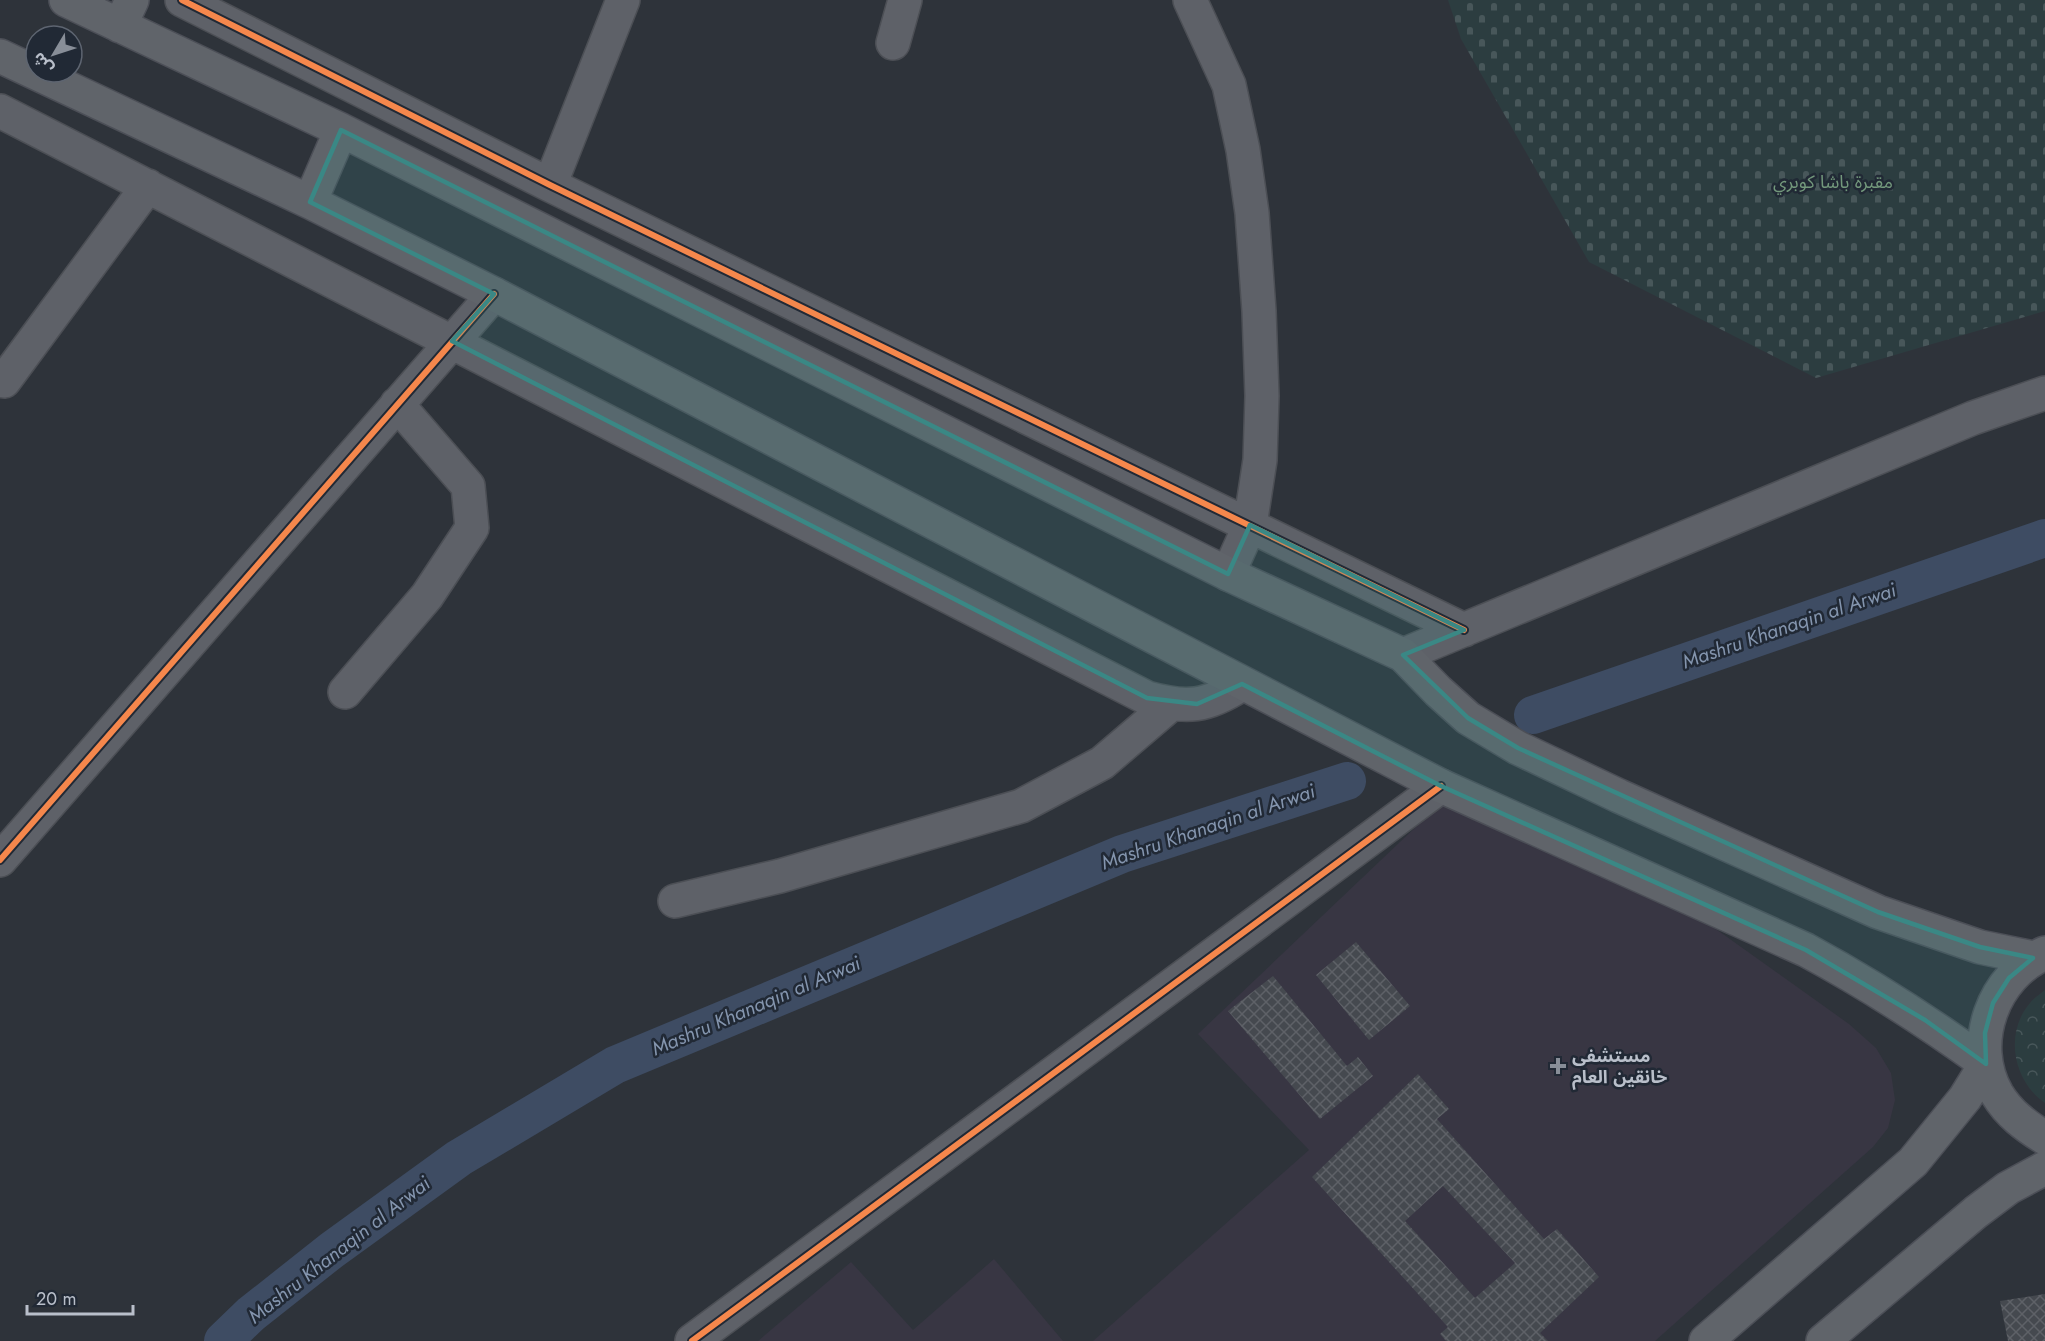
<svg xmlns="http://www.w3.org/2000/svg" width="2045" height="1341" font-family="Jost,'Noto Sans Arabic',sans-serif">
	<defs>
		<pattern id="cemetery-stones" width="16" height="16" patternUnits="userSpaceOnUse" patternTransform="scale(1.5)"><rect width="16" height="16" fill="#2c3d40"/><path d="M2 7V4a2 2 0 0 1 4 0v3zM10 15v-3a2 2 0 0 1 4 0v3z" fill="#48575a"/></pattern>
		<pattern id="park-crowns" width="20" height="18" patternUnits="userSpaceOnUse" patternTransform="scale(1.5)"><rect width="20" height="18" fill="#2c3d40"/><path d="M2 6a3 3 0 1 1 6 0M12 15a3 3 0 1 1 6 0" fill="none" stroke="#48575a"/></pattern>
		<pattern id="building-cross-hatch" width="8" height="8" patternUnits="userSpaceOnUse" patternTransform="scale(1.5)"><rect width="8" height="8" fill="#45494f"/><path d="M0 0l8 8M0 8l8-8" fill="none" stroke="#5e6167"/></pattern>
	</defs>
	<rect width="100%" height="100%" fill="#2e333a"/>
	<path fill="#383643" d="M1441,803L1678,902L1849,1024L1876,1048L1891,1073L1895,1100L1888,1128L1873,1147L1655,1341H1093L1309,1150L1198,1034Z
		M994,1259L1063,1341H758L851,1262L913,1330Z"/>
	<path fill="url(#cemetery-stones)" d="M1448,0H2045V311L1816,378L1589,262L1461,39Z"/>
	<path fill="url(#park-crowns)" d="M2045,990V1103C2013,1081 2004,1033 2030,1003C2034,998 2040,994 2045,990Z"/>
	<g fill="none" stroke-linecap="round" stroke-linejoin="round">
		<path stroke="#3e4c63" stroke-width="38" d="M1533,715L2045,538
			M223,1341L251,1314L332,1250L459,1158L615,1065L1122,854L1347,781"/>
	</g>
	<path fill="url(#building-cross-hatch)" fill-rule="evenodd" d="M1356,942L1410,1006L1369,1040L1316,975Z
		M1273,976L1347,1066L1358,1057L1373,1076L1320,1119L1228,1011Z
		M1418,1074L1449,1109L1437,1119L1544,1239L1557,1229L1599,1277L1540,1333L1548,1341H1446L1440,1334L1448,1327L1312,1177ZM1443,1186L1515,1263L1475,1298L1405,1221Z
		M2045,1294V1341H2008L2000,1301Z"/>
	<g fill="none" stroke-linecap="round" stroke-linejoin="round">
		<defs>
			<path id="minor" d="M182,0L550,185L1464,630
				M1190,0L1229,85L1243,150L1252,213L1259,311L1262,396L1260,460L1250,525L1228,574
				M893,43L905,0
				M0,111L1147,698C1187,709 1207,707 1242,684
				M550,185L623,0
				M4,381L148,186
				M1403,655L1973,418L2045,393
				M345,692L427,596L472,528L468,486L397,404
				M0,860L494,294
				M675,901L780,876L1021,806L1102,763L1171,704
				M692,1341L1441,786"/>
			<path id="major" d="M66,0L341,130L1228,574L1403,655L1438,691L1468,718L1518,748L1619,796L1878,912L1980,947L2033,958
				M120,26L132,0
				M0,56L310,202L494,294L1441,786L1806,950C1869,984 1928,1022 1986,1064L1965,1098L1913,1162L1706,1341
				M310,202L341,130
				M2045,953C1993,976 1968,1043 1997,1094C2009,1114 2026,1126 2045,1138
				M1823,1341L1976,1212L2008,1188L2045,1168"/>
		</defs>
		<use href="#minor" stroke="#4c4f55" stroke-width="36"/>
		<use href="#major" stroke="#4c4f57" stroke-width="36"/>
		<use href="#minor" stroke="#5e6168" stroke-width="33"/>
		<use href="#major" stroke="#60646a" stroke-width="33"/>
		<defs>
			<path id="cycleway" d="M182,0L550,185L1464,630
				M0,860L494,294
				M692,1341L1441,786"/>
		</defs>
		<use href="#cycleway" stroke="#212935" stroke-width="10"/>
		<use href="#cycleway" stroke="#f5874c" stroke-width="6"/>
	</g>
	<path fill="#3a8885" fill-opacity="0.2" stroke="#3a8885" stroke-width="4.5" stroke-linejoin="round" d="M341,130L1228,574L1250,525L1464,630L1403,655L1468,718L1518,748L1878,912L1980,947L2033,958L2009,978L1993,1003L1985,1033L1986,1064L1925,1020L1806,950L1441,786L1242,684L1197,704L1147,698L452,341L494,294L310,202Z"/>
	<path fill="#888e98" stroke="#212935" stroke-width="2" d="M1555 1057h6v6h6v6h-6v6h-6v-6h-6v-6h6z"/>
	<g text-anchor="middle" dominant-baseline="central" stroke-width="5" stroke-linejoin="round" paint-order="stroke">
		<g font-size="18" fill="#73987c" stroke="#212935">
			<text x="1833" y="182">مقبرة باشا كوبري</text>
		</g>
		<g font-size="18" font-weight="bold" fill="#b9bfca" stroke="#212935" text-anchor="start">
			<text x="1572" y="1056">مستشفى<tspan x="1572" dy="21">خانقين العام</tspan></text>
		</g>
		<g font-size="20" font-style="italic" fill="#8495ae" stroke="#212935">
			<text transform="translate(1789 626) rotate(-19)">Mashru Khanaqin al Arwai</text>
			<text transform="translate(1208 827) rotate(-19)">Mashru Khanaqin al Arwai</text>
			<text transform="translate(756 1006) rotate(-23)">Mashru Khanaqin al Arwai</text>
			<text transform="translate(339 1250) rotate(-38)">Mashru Khanaqin al Arwai</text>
		</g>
	</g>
	<g transform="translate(54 54) rotate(231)"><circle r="28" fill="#212935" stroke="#5e6571" stroke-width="1.5"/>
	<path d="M0-4.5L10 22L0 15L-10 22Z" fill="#888e98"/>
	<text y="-9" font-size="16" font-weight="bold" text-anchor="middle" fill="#b9bfca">ش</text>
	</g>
	<path d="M27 1305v9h106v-9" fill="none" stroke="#b9bfca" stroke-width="3"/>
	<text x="36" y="1305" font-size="18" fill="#b9bfca" stroke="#212935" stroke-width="4.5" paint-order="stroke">20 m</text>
</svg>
